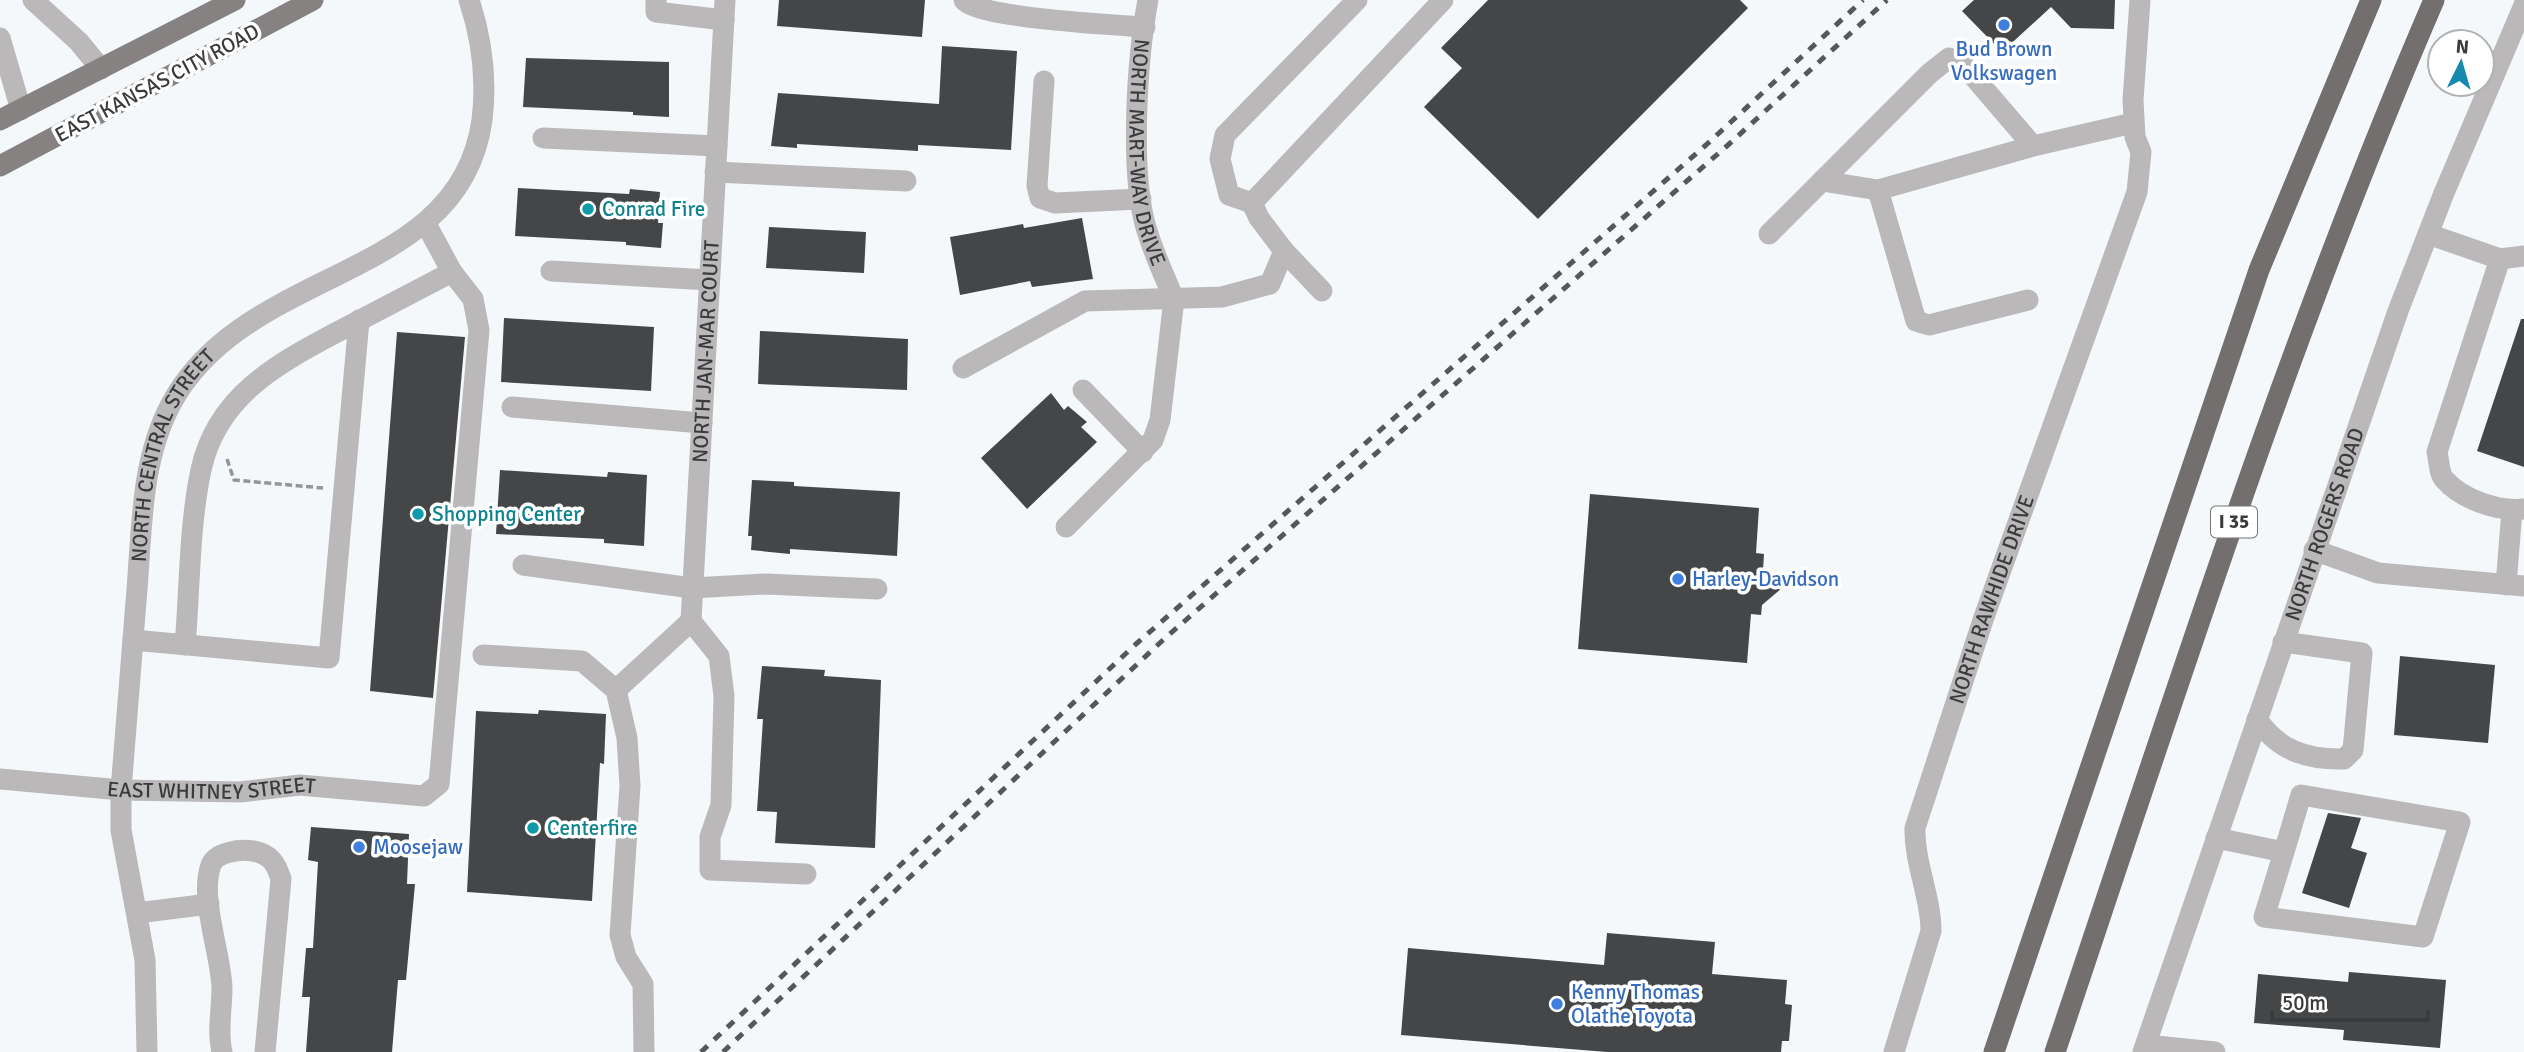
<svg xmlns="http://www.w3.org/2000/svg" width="2524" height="1052" font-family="Signika,sans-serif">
	<rect width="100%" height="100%" fill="#f5f8fb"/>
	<path fill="#444648" d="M779,0H925L922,37L777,26Z
		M1488,0H1740L1748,8L1538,219L1424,107L1462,68L1441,48Z
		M1974,0H2115L2114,29L2071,28L2051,7L2002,52L1962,11Z
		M942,46L1017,51L1011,150L918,145V151L797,144V148L771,146L778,93L939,104Z
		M526,58L669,62V117L633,115V112L523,107Z
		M518,188L629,194L630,189L660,192L658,223H663L661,248L626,245V242L515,236Z
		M1082,218L1093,279L1032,287L1030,281L960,295L950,237L1023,224L1024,228Z
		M769,227L866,232L864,273L766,268Z
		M504,318L654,327L651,391L501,382Z
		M2521,319H2524V467L2477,451Z
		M760,331L908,339L907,390L758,384Z
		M397,332L465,337L433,698L370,691Z
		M1051,393L1064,410L1068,406L1087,422L1081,427L1097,442L1027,509L981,458Z
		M500,470L607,477L608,472L647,475L644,546L604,543V539L496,534Z
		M752,480L794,482V486L900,492L897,556L790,549V554L751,550L752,536H748Z
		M1590,494L1759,508L1756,553L1764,554L1763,570L1782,588L1762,605L1761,615L1751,614L1747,663L1578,649Z
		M2400,656L2495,665L2488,743L2394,735Z
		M762,666L825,670L824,676L881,680L875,848L775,843L777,812L757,811L763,719H757Z
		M539,710L606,714L604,764L600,763L592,901L467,892L476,711L538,714Z
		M2328,813L2361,818L2351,848L2367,853L2349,908L2302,893Z
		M311,827L409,834L407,884H415L406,980H398L392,1052H306L310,997H302L306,948H313L318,862L308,860Z
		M1607,933L1715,942L1712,974L1787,980L1785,1004L1792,1005L1789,1041H1782L1781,1052H1607L1401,1035L1408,948L1604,965Z
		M2349,972L2446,980L2440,1048L2343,1040L2344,1030L2254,1023L2258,974L2348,982Z"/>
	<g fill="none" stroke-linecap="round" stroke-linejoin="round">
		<path stroke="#939597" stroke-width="3.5" stroke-dasharray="7 3.5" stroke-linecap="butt" d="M227,459L234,480L323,488"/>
		<g stroke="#bab8b8" stroke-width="21">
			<path d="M33,0L79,42L101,69"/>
			<path d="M656,0V12L724,20"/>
			<path d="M964,0C978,18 1115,25 1145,27"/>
			<path id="s1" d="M1148,0C1137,58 1130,168 1145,224C1152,250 1164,275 1174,299"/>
			<path d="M0,38L21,110"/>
			<path d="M1044,81L1037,186L1040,198L1055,203L1141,199"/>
			<path d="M543,138L717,146"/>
			<path d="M715,172L906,181"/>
			<path d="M1822,181L1878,190"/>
			<path d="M1252,203L1229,195L1220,159L1225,135L1357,0"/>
			<path d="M1769,234L1930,73L1949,58L1961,62L2033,146"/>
			<path d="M2428,234L2500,259L2524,256"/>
			<path d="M1284,251L1322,291"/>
			<path d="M2500,259L2437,452C2439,460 2439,473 2444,479C2461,499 2498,512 2524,509"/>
			<path d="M551,271L709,280"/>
			<path d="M2028,300L1929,325L1916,321L1878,190L2033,146L2133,123"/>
			<path d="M963,368L1085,301L1222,297L1270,284L1284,251L1259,218L1252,203L1443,0"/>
			<path d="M1083,390L1143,452"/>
			<path d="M512,407L702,423"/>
			<path d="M1066,527L1153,440L1160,420L1174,299"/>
			<path d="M2314,550L2378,573L2524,586"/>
			<path d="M523,565L692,588L766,584L877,589"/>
			<path d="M2506,585L2512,510"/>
			<path id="s2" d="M691,621L725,0"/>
			<path d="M691,621L719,656L724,696L721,805L710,837V870L806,874"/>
			<path d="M133,640L329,658L359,320"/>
			<path d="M185,645C190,588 189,526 201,470C217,394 281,362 343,329C379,310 416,291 452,272"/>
			<path d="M483,655L582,661L616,690L627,738L630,786L620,935L626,957L643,984L644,1052"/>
			<path d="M616,690L691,621"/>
			<path d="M2257,719C2278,750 2306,760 2344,759L2353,750L2362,653L2283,642"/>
			<path id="s3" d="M0,779L121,790L240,792L300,785L424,796L439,784L479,330L473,299L452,272L426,224"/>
			<path d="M2216,838L2284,852L2301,795L2460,822L2423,937L2264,917L2284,852"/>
			<path d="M137,913L209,904"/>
			<path d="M2146,1045L2215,1052"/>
			<path id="s4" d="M147,1052L145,960L121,830V790C126,723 132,656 137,589C142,527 141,460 171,404C246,264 460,283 482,120C487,79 482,39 469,0"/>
			<path d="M222,1052C217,1032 222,1009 222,988C221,953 199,898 211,865C216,852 240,849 253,851C270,854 276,863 281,879L265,1052"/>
			<path id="s5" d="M1894,1052L1931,931C1931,896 1914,863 1915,828L1983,620L2137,192L2141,152L2135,137L2133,100L2140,0"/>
			<path id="s6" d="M2143,1052L2398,311L2444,193L2524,5"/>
		</g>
		<path stroke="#868282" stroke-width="21" d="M0,120L235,0
			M0,166L313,0"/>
		<path stroke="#736f6f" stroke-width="21" d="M1994,1052L2259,270L2371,0
			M2055,1052C2174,699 2286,343 2434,0"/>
		<path stroke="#565758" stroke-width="5" stroke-dasharray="9 9" stroke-linecap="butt" d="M701,1052L1136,644L1706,145L1863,0
			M723,1052L1163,640L1728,145L1887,0"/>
	</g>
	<g fill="#3f7fe0" stroke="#fff" stroke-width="2.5">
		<circle cx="2004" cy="25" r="7"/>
		<circle cx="1678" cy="579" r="7"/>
		<circle cx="359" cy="847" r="7"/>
		<circle cx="1557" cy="1004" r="7"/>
	</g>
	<g fill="#0f9aa8" stroke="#fff" stroke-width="2.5">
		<circle cx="588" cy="209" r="7"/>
		<circle cx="418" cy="514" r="7"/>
		<circle cx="533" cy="828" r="7"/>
	</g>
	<g text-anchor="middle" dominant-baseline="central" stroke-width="7" stroke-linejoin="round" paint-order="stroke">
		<rect fill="#fff" stroke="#757676" stroke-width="2" x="2211" y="506.5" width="46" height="31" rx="5"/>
		<g font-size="19" font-weight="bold" fill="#3a3b3c">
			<text x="2234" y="522">I 35</text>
		</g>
		<g font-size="21" fill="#366cbe" stroke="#fff" text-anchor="start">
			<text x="2004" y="49" text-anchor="middle">Bud Brown<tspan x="2004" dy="24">Volkswagen</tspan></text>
			<text x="1692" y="579">Harley-Davidson</text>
			<text x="373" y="847">Moosejaw</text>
			<text x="1571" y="992">Kenny Thomas<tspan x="1571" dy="24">Olathe Toyota</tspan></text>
		</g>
		<g font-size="21" fill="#3a3b3c" stroke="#fff">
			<text transform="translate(157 83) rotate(-28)">EAST KANSAS CITY ROAD</text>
			<text stroke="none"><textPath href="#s1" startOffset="154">NORTH MART-WAY DRIVE</textPath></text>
			<text stroke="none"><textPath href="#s2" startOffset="270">NORTH JAN-MAR COURT</textPath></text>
			<text stroke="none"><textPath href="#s4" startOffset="607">NORTH CENTRAL STREET</textPath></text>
			<text stroke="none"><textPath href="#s6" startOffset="558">NORTH ROGERS ROAD</textPath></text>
			<text stroke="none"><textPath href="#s5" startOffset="472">NORTH RAWHIDE DRIVE</textPath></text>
			<text stroke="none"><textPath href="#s3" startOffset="212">EAST WHITNEY STREET</textPath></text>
		</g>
		<g font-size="21" fill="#0d838f" stroke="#fff" text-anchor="start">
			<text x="602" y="209">Conrad Fire</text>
			<text x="432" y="514">Shopping Center</text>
			<text x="547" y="828">Centerfire</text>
		</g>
	</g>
	<g transform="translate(2461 63) rotate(5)"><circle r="33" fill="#ffffff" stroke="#b0b1b1" stroke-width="2"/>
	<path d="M0-5L12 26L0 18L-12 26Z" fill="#1689ae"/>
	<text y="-10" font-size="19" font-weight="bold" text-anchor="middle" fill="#3a3b3c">N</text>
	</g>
	<path d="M2272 1010v10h156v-10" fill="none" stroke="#3a3b3c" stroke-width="3.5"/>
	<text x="2282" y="1010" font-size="21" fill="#3a3b3c" stroke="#ffffff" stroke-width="5" paint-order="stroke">50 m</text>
</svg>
